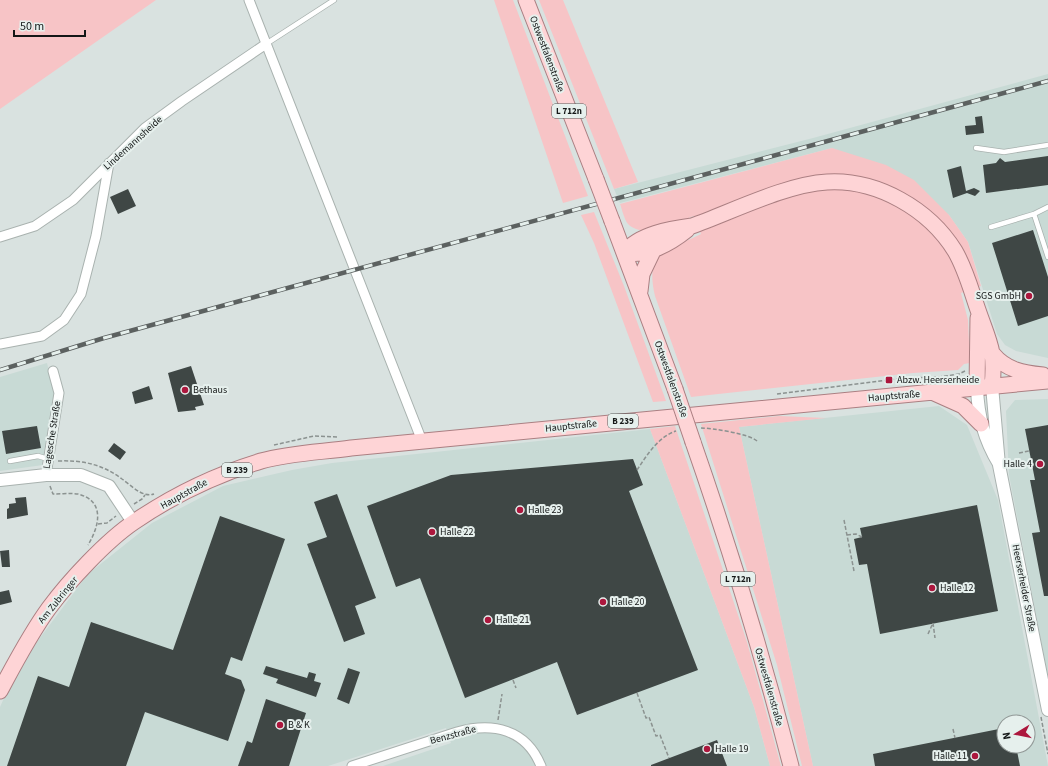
<svg xmlns="http://www.w3.org/2000/svg" width="1048" height="766" font-family="'Source Sans 3',sans-serif">
	<rect width="100%" height="100%" fill="#d9e2e0"/>
	<path fill="#c8dad5" fill-rule="evenodd" d="M1048,74V358L1016,351L1005,345L997,334L968,242L949,215L832,148L620,203L614,189L813,138Z
		M47,363L55,396L43,465L0,471V377Z
		M1048,399V676L1009,475L1006,411L1015,400Z
		M939,406L967,425L998,500L1048,766H813L739,427ZM1004,722H1028V746H1004Z
		M650,429L754,707L770,766H383L451,743L446,728L328,766H0V707L18,667L88,574L152,523L223,486L292,470L332,463Z"/>
	<path fill="#f7c4c6" d="M0,0H156L0,109Z
		M494,0H513L588,196L563,203Z
		M539,0H563L638,182L614,189Z
		M832,148L886,165L914,180L949,215L968,242L981,286L961,293L968,320L970,363L964,364L958,370L913,373L691,397L655,296C644,249 668,251 701,234L694,216C677,222 644,240 628,224C624,219 622,209 620,204Z
		M594,212L624,286L666,401L653,402L594,243L581,215Z
		M779,416L826,418L739,427L813,766H802L777,665L701,424Z
		M675,426L747,642L781,766H770L754,707L650,429Z"/>
	<path fill="#3f4745" d="M982,116L984,133L966,135L965,126L976,125L975,117Z
		M1048,156V185L986,193L983,165L996,163L1000,158L1005,162Z
		M961,166L966,191L974,188L980,191L975,196L967,193L953,198L947,170Z
		M128,189L136,206L118,214L110,197Z
		M1033,230L1048,277V316L1018,326L992,243Z
		M191,366L204,405L195,407L196,410L178,412L168,373Z
		M149,386L153,399L135,404L132,392Z
		M1048,425V596H1044L1032,533L1040,532L1030,480H1035L1025,429Z
		M37,426L41,448L6,454L2,431Z
		M114,443L126,452L120,460L108,451Z
		M633,459L643,485L629,491L698,670L577,715L557,662L465,698L420,578L396,587L367,506L451,475Z
		M337,494L376,598L355,606L365,634L344,642L307,544L327,537L314,502Z
		M26,497L28,515L7,519V509L9,508V504L16,503L15,498Z
		M977,505L998,611L880,634L867,564L859,565L854,539L862,537L860,528Z
		M220,516L285,539L242,661L231,657L225,674L241,680L245,690L228,741L145,712L126,766H7L38,676L69,687L91,622L173,650Z
		M9,550L10,567H2L0,551Z
		M9,590L12,602L0,605V592Z
		M266,666L307,678L309,672L316,674L314,681L321,683L316,697L276,683L278,679L263,674Z
		M348,668L360,672L349,704L337,699Z
		M266,699L306,713L289,766H238L247,741L252,743Z
		M1004,728V746H1016L1020,766H875L873,754Z
		M717,740L727,766H651V765Z"/>
	<g fill="none" stroke-linecap="round" stroke-linejoin="round">
		<defs>
			<path id="service" d="M266,44L334,0
				M976,148L1004,152L1048,145
				M1034,214L1048,257
				M991,227L1034,214L1048,207
				M10,461L38,456L48,459"/>
			<path id="minor" d="M249,0L422,441
				M0,237L35,226L73,200L145,128L182,101L266,44
				M0,344L42,336L64,320L81,294L96,236L109,163
				M46,475L59,393L53,371
				M352,766L457,732C493,722 526,729 541,766"/>
			<path id="tertiary" d="M992,386L999,465L1048,710
				M977,388C978,416 984,439 999,464
				M0,480L46,475H81L109,486L133,522"/>
			<path id="primary" d="M526,0L596,179
				M612,221L675,389
				M625,252C639,234 670,229 692,226C731,212 787,184 827,182C877,179 929,209 955,251C966,270 971,290 978,310C989,342 996,351 992,386
				M625,252C645,258 671,243 687,230
				M640,291L642,274L654,249
				M993,354C1006,370 1023,373 1043,375
				M977,388L978,318
				M934,393L963,406L981,424
				M693,442C730,548 763,657 791,766
				M0,691C15,663 30,634 49,608C69,581 106,541 134,522C172,496 218,474 261,461C290,453 322,452 351,448L1048,381"/>
		</defs>
		<use href="#service" stroke="#a9b2af" stroke-width="6"/>
		<use href="#minor" stroke="#a9b2af" stroke-width="11"/>
		<use href="#tertiary" stroke="#a9b2af" stroke-width="14"/>
		<use href="#primary" stroke="#ab7f82" stroke-width="17"/>
		<path stroke="#8b9290" stroke-width="1.5" stroke-dasharray="4 2" stroke-linecap="butt" d="M777,394L904,378L939,377L959,374L965,371
			M701,428C712,428 750,434 757,441
			M274,445L314,436L337,437
			M1019,453L1029,451
			M58,461C82,460 102,464 122,479C131,485 142,498 154,494
			M637,470C647,455 658,437 676,431
			M50,486L53,494C61,494 71,493 78,494C106,501 99,527 88,545
			M134,504L142,499L145,495
			M844,520L854,571
			M98,524L107,523L116,516
			M847,535L856,534L862,537
			M933,623L935,638
			M928,634L933,623
			M513,680L516,688
			M637,693L646,718L649,717L656,736L660,735L669,758
			M1041,717L1048,754
			M498,720L502,694
			M953,729L955,738"/>
		<use href="#service" stroke="#fff" stroke-width="4.5"/>
		<use href="#minor" stroke="#fff" stroke-width="9"/>
		<use href="#tertiary" stroke="#fff" stroke-width="12"/>
		<use href="#primary" stroke="#fed4d6" stroke-width="15"/>
		<defs>
			<path id="rail" d="M0,370L104,338L1048,81"/>
		</defs>
		<use href="#rail" stroke="#5c6160" stroke-width="4.5"/>
		<use href="#rail" stroke="#e6f0ed" stroke-width="3" stroke-dasharray="9" stroke-linecap="butt"/>
		<defs>
			<path id="primary-bridge" d="M596,179L612,221
				M675,389L693,442"/>
		</defs>
		<use href="#primary-bridge" stroke="#ab7f82" stroke-width="17" stroke-linecap="butt"/>
		<use href="#primary-bridge" stroke="#fed4d6" stroke-width="15"/>
	</g>
	<g fill="#ac173d" stroke="#e6f0ed" stroke-width="1.5">
		<circle cx="1029" cy="296" r="4"/>
		<rect x="885" y="376" width="8" height="8" rx="2"/>
		<circle cx="185" cy="390" r="4"/>
		<circle cx="1040" cy="464" r="4"/>
		<circle cx="520" cy="510" r="4"/>
		<circle cx="432" cy="532" r="4"/>
		<circle cx="932" cy="588" r="4"/>
		<circle cx="603" cy="602" r="4"/>
		<circle cx="488" cy="620" r="4"/>
		<circle cx="280" cy="725" r="4"/>
		<circle cx="707" cy="749" r="4"/>
		<circle cx="975" cy="756" r="4"/>
	</g>
	<g text-anchor="middle" dominant-baseline="central" stroke-width="4" stroke-linejoin="round" paint-order="stroke">
		<g fill="#e6f0ed" stroke="#535857" stroke-width="1">
			<rect x="552" y="104" width="34" height="14" rx="3"/>
			<rect x="608" y="414" width="30" height="14" rx="3"/>
			<rect x="222" y="463" width="30" height="14" rx="3"/>
			<rect x="721" y="572" width="34" height="14" rx="3"/>
		</g>
		<g font-size="9" font-weight="bold" fill="#141717">
			<text x="569" y="111">L 712n</text>
			<text x="623" y="421">B 239</text>
			<text x="237" y="470">B 239</text>
			<text x="738" y="579">L 712n</text>
		</g>
		<g font-size="10" fill="#141717" stroke="#e6f0ed">
			<text transform="translate(547 54) rotate(69)">Ostwestfalenstraße</text>
			<text transform="translate(133 143) rotate(-42)">Lindemannsheide</text>
			<text transform="translate(671 379) rotate(70)">Ostwestfalenstraße</text>
			<text transform="translate(894 396) rotate(-5)">Hauptstraße</text>
			<text transform="translate(571 426) rotate(-6)">Hauptstraße</text>
			<text transform="translate(52 435) rotate(-81)">Lagesche Straße</text>
			<text transform="translate(184 494) rotate(-29)">Hauptstraße</text>
			<text transform="translate(1024 588) rotate(79)">Heerserheider Straße</text>
			<text transform="translate(58 600) rotate(-51)">Am Zubringer</text>
			<text transform="translate(769 687) rotate(74)">Ostwestfalenstraße</text>
			<text transform="translate(453 735) rotate(-15)">Benzstraße</text>
		</g>
		<g font-size="10" fill="#141717" stroke="#e6f0ed" text-anchor="start">
			<text x="1021" y="296" text-anchor="end">SGS GmbH</text>
			<text x="897" y="380">Abzw. Heerserheide</text>
			<text x="193" y="390">Bethaus</text>
			<text x="1032" y="464" text-anchor="end">Halle 4</text>
			<text x="528" y="510">Halle 23</text>
			<text x="440" y="532">Halle 22</text>
			<text x="940" y="588">Halle 12</text>
			<text x="611" y="602">Halle 20</text>
			<text x="496" y="620">Halle 21</text>
			<text x="288" y="725">B &amp; K</text>
			<text x="715" y="749">Halle 19</text>
			<text x="967" y="756" text-anchor="end">Halle 11</text>
		</g>
	</g>
	<g transform="translate(1016 734) rotate(260)"><circle r="19" fill="#e6f0ed" stroke="#929997"/>
	<path d="M0-3L7 15L0 10L-7 15Z" fill="#ac173d"/>
	<text y="-6" font-size="11" font-weight="bold" text-anchor="middle" fill="#141717">N</text>
	</g>
	<path d="M14 30v6h71v-6" fill="none" stroke="#141717" stroke-width="2"/>
	<text x="20" y="30" font-size="12" fill="#141717" stroke="#e6f0ed" stroke-width="3" paint-order="stroke">50 m</text>
</svg>
